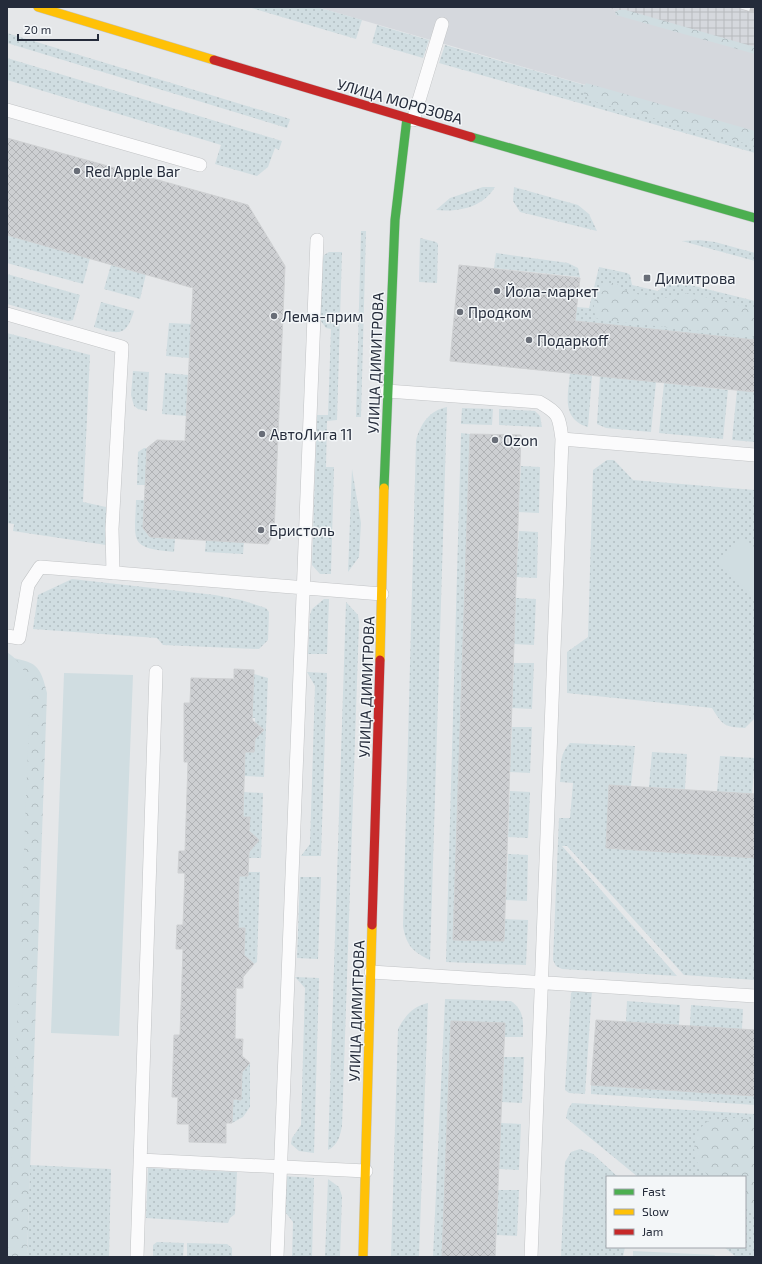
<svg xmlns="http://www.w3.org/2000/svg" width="762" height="1264" font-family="'Exo 2',sans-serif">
	<defs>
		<pattern id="industrial-grid" width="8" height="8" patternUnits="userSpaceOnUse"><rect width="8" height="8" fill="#d5d8dd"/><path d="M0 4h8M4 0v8" fill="none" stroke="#b7babe"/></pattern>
		<pattern id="grass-dots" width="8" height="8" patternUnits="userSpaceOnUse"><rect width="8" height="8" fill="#d0dde1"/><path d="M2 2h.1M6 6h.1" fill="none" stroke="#b2bec2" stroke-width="1.8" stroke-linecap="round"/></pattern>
		<pattern id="forest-crowns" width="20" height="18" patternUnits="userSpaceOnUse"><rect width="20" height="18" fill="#d0dde1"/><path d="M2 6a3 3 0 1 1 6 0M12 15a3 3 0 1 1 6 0" fill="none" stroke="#b2bec2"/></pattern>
		<pattern id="building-cross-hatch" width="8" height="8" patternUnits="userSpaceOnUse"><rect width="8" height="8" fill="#cdcfd2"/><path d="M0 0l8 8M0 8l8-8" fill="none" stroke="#b0b2b5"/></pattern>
	</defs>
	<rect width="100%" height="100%" fill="#e5e7e9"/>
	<path fill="#d5d8dd" d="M317,7H609L617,12L755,51V134Z"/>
	<path fill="url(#industrial-grid)" d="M609,7H755V51L617,12Z"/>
	<path fill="url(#grass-dots)" d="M248,7H317L362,20L356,39Z
		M377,25L429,40L423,58L372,43Z
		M7,33L290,119L287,128L7,43Z
		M445,45L755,134V153L439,63Z
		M7,58L282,141L279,150L275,148L268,167L257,176L215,164L221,145L7,80Z
		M483,187H495C482,208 459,212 436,210L450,198Z
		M514,187L578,205L589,214L597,231L520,212L513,201Z
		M361,231H366L361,417H356Z
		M7,235L90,258L83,284L7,263Z
		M420,238L436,242L438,244L437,283L419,282Z
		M699,240L715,242L755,253V261L682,241Z
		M329,252H342L337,420L327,421L326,467H334L331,574H320L312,565L317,415H328L331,329L326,328L320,320L323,259L324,255Z
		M496,253L568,263L578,268L580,277L494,268Z
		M111,265L146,274L140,299L104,289Z
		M599,267L627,273L630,275L632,285L658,291L664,285L674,281L755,301V340L575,321L576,307L589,308Z
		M7,274L80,295L73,320L68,321L7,304Z
		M101,302L134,311C126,338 118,334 94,327Z
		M169,323L192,324L189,358L166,356Z
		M7,333L90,355L83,502L106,507V545L13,531L14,524L7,523Z
		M133,371L149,372L147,411L138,409L134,406L131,395Z
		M165,373L188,375L186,416L162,414Z
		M570,373L592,376L588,427C561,419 568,395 570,373Z
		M600,376L656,382L651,432L606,428L597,424Z
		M664,383L728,390L723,439L659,433Z
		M737,390L755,392V442L732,440Z
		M447,407L430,960C413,952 406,945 403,926L416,441C420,424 430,410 447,407Z
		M462,408L493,409L492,425L461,424Z
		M499,409L535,411L540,416L542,427L499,425Z
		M461,433L470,434L453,940L504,941L505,919L528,920L526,965L446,962Z
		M144,448H147L146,485H137L138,452Z
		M607,460H614L633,480L755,490V718L745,728C725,727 723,726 712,708L567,693V652L588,637L593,470Z
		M521,466L540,467L539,513L518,512Z
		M352,469L361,523L359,557L348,572Z
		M136,500H145L143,528L150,537L175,539L174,552C128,548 135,542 136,500Z
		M519,531L538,532L537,578L516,577Z
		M206,540L244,542L243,554L205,552Z
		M72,579L215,595L241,600L266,608L269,612L268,640L259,649L163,645L157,638L33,629L38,595Z
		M516,598L536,599L534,645L514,644Z
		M324,599H329L327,654H308L310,615L312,609Z
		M346,602L358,615L359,622L342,1126C340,1136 338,1145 328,1150Z
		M514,663H534L532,709L512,708Z
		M307,672L327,673L321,856H301L310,844L315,686Z
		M254,674L268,678L264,777L244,776L245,752H254L255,739L264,730L255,722V718H252Z
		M512,727H532L530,773L510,772Z
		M570,743L635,746L631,786L609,785L606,848L755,858V980L684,975L567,846H562L677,976L562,969L556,966L553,960L559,818H570L573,783L560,782C561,767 559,754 570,743Z
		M652,752L687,754L685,789L649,787Z
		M720,756L755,758L752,794L717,792Z
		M510,791L530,792L528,838L508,837Z
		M244,792L263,793L261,858H249V852L259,840L249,831L250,818L243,817Z
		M508,854L528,855L527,901L506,900Z
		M248,872H260L257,962L254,964L244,955L245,928H238L239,876H248Z
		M300,877H321L318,959L297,958Z
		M295,977L319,978L314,1153L299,1151L291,1144L292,1138L301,1125L305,988Z
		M574,990H592L585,1094L569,1093L565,1090L571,993Z
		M445,999L511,1001C525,1011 523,1022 523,1037H504L505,1024L451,1022L442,1257H433Z
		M627,1001L680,1005L679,1025L626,1022Z
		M428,1003L419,1257H391L398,1029C405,1016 413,1006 428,1003Z
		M691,1005L743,1009L742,1029L690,1026Z
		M504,1057H524L522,1103L502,1102Z
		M250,1063V1107L243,1117L232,1123L233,1099H241L242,1072Z
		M591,1085L755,1096V1105L591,1094Z
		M572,1103L755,1114V1257H736L724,1247H745V1177H638L566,1118L568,1109Z
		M501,1123L521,1124L519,1170L499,1169Z
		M580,1149L593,1154L618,1177H607V1247H625L623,1257H561L565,1162L571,1152Z
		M30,1165L111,1169L109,1257H27Z
		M148,1168L237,1172L235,1214L230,1218L228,1223L146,1218Z
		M283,1176L314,1178L312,1257H292L293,1222L282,1208Z
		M328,1179L339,1187L342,1196L340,1257H325Z
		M498,1190H519L517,1236L497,1235Z
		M157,1242L184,1243L183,1257H153V1245Z
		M187,1243L227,1244L232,1248V1257H187Z"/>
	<path fill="url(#forest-crowns)" d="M619,10H626L755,47V54L616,15L615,12Z
		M586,83L755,131V146L598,103L584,95L583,88Z
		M609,283H615L628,292L659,299L688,293L755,309V337L601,320L596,318C591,304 595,289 609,283Z
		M7,657C36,662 40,664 47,693L27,1257H7Z
		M730,1118L755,1119V1213L745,1208V1177H709L697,1162L694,1149L696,1132L709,1120Z"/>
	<path fill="#d0dde1" d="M744,538L755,548V598L719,563Z
		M7,652C25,665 28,677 30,698L8,1257Z
		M64,673L133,675L119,1036L51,1033Z
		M633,1251L715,1255L714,1257H633Z"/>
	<path fill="url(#building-cross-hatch)" stroke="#ced0d2" d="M7,138L248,205L285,266L274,533L268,544L150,537L143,528L147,448L157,440L185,441L193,288L7,235Z
		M459,265L580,278L575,321L755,340V392L450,361Z
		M470,434L521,435L504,941L453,940Z
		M234,669L254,670L252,720L264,730L255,739L254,752H245L243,817H250L249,831L259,840L249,852L248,876H239L238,928H245L244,955L254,964L243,977V988H236L235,1039H243L242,1056L250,1063L242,1072L241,1100L233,1099L232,1123H226V1143L189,1142V1124H177L178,1097H172L174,1035H180L183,949H176L177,925H183L185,873H178L179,851H185L188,762H184V703H190L191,678L234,679Z
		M609,785L755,794V858L606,848Z
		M596,1020L755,1030V1096L591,1085Z
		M451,1021L505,1023L495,1257H442Z"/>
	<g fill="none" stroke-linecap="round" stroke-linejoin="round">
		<defs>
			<path id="lane" d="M7,110L200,165
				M413,120L442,24
				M7,314L122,347L112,529L113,573
				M387,391L539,402C559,413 559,416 562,439L531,1257
				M562,439L755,455
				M7,636L19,638L28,585L40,567L382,594
				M371,972L755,996
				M140,1160L366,1171
				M137,1257L156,672
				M277,1257L317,240"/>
			<path id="fast" d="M471,137L755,218
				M384,488L395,220L407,118"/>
			<path id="slow" d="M38,7L214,60
				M380,660L384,488
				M363,1257L372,925"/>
			<path id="jam" d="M214,60L471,137
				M372,925L380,660"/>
		</defs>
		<use href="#lane" stroke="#c2c4c6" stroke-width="14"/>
		<use href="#fast" stroke="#c3c5c8" stroke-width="10"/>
		<use href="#slow" stroke="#c3c5c8" stroke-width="10"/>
		<use href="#jam" stroke="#c3c5c8" stroke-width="10"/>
		<use href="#lane" stroke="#fbfbfc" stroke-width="13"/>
		<use href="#fast" stroke="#4caf50" stroke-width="9"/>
		<use href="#slow" stroke="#ffc107" stroke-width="9"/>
		<use href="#jam" stroke="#c62828" stroke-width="9"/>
		<defs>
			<path id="rail" d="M741,7L755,11"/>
		</defs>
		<use href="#rail" stroke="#c7c8ca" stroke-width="4.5"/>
		<use href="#rail" stroke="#f3f6f8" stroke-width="3" stroke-dasharray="9" stroke-linecap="butt"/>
	</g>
	<g fill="#686d77" stroke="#f3f6f8" stroke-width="1.5">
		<circle cx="77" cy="171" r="4"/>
		<rect x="643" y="274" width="8" height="8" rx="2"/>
		<circle cx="497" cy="291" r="4"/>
		<circle cx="460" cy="312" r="4"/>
		<circle cx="274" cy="316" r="4"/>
		<circle cx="529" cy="340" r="4"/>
		<circle cx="262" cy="434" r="4"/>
		<circle cx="495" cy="440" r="4"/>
		<circle cx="261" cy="530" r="4"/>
	</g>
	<g text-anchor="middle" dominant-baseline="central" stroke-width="3" stroke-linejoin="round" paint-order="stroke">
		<g font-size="15" fill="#242b3a" stroke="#f3f6f8">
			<text transform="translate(400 101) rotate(16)">УЛИЦА МОРОЗОВА</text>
			<text transform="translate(375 363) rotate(-88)">УЛИЦА ДИМИТРОВА</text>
			<text transform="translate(366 687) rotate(-88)">УЛИЦА ДИМИТРОВА</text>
			<text transform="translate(356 1011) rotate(-88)">УЛИЦА ДИМИТРОВА</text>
		</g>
		<g font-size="15" fill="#242b3a" stroke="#f3f6f8" text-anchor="start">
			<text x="85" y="171">Red Apple Bar</text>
			<text x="655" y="278">Димитрова</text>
			<text x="505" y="291">Йола-маркет</text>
			<text x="468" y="312">Продком</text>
			<text x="282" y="316">Лема-прим</text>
			<text x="537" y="340">Подаркоff</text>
			<text x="270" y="434">АвтоЛига 11</text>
			<text x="503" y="440">Ozon</text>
			<text x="269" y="530">Бристоль</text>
		</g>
	</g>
	<rect width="762" height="1264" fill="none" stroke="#242b3a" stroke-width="16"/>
	<rect x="606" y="1176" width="140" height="72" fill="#f3f6f8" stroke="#a0a5ac"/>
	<rect x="614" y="1189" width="20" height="6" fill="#4caf50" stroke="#a0a5ac"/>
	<text x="642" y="1196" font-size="12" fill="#242b3a">Fast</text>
	<rect x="614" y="1209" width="20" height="6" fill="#ffc107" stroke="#a0a5ac"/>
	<text x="642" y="1216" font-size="12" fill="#242b3a">Slow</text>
	<rect x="614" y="1229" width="20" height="6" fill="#c62828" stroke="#a0a5ac"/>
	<text x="642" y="1236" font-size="12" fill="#242b3a">Jam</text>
	<path d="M18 34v6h80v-6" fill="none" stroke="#242b3a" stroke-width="2"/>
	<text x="24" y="34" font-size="12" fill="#242b3a" stroke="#f3f6f8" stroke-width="3" paint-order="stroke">20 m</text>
</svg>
